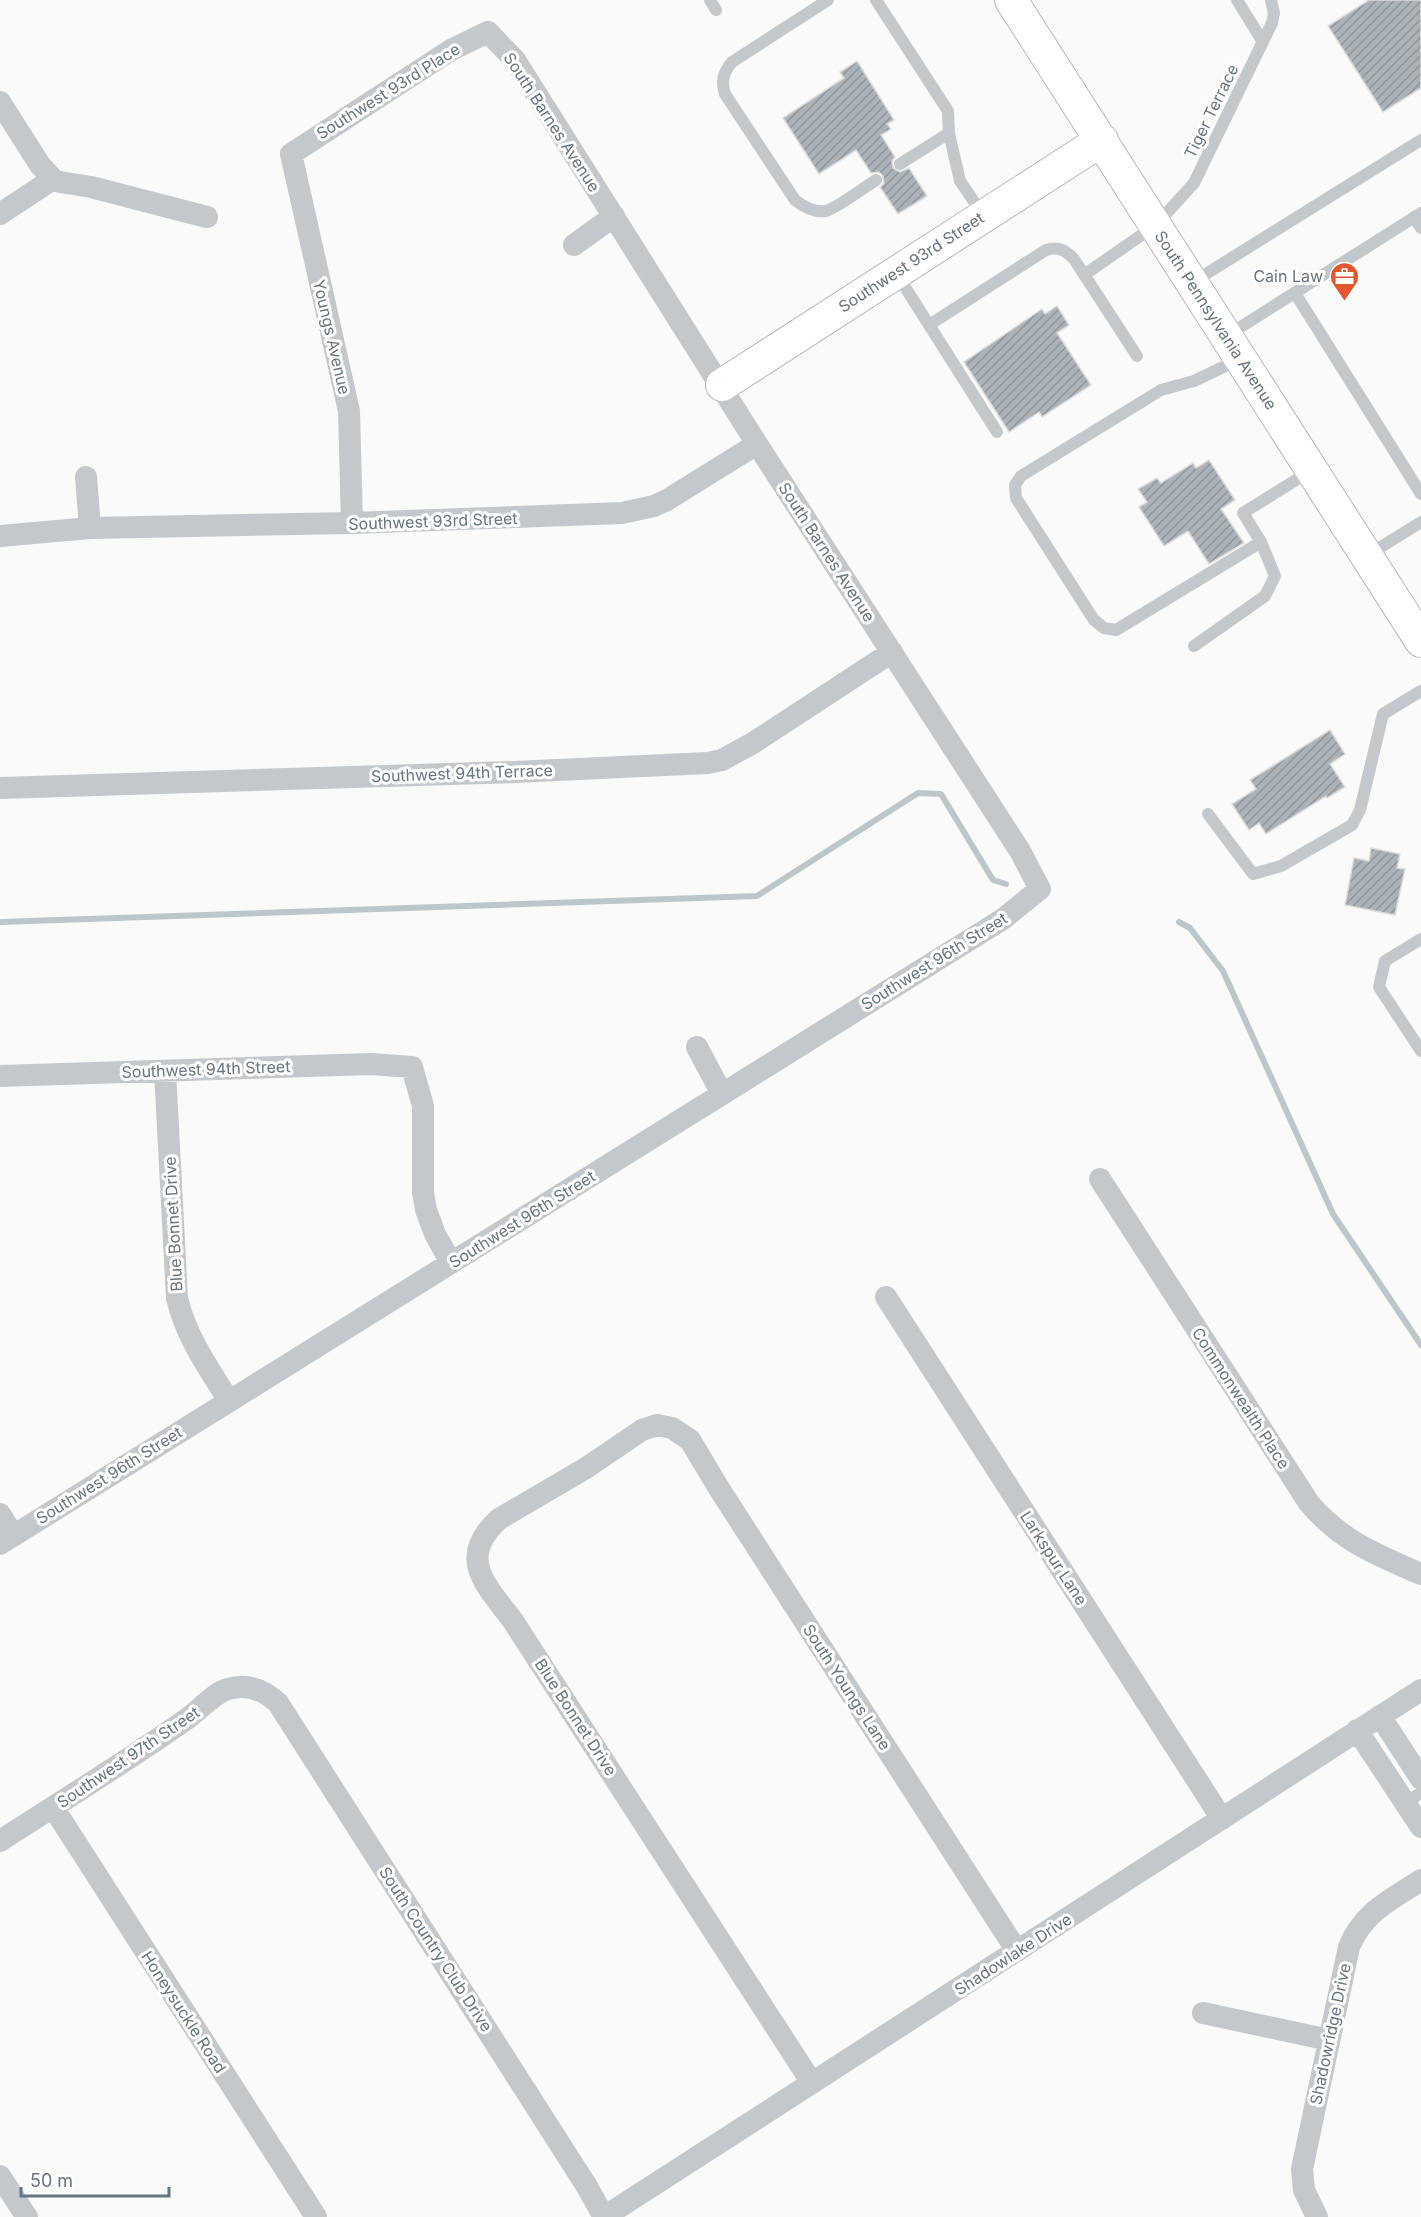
<svg xmlns="http://www.w3.org/2000/svg" width="1421" height="2217" font-family="Inter,sans-serif">
	<defs>
		<pattern id="building-hatch" width="6" height="6" patternUnits="userSpaceOnUse" patternTransform="scale(1.5)"><rect width="6" height="6" fill="#aab3b9"/><path d="M-1 1l2-2M0 6l6-6M5 7l2-2" fill="none" stroke="#8e969c"/></pattern>
	</defs>
	<rect width="100%" height="100%" fill="#fafaf8"/>
	<g fill="none" stroke-linecap="round" stroke-linejoin="round">
		<path stroke="#bbc7cb" stroke-width="6" d="M0,922L757,896L918,793L941,794L993,880L1006,884
			M1179,922L1190,928L1223,971L1333,1214L1421,1345"/>
	</g>
	<path fill="url(#building-hatch)" stroke="#dcdcda" stroke-width="1.5" d="M1369,0H1421V88L1383,112L1328,26Z
		M857,61L894,120L887,124L891,129L881,135L895,157L892,161L893,168L900,172L909,168L927,196L898,214L880,187L884,183L883,176L879,172L871,173L856,150L819,174L783,118L844,78L840,72Z
		M1057,306L1069,325L1057,333L1091,385L1042,417L1039,412L1009,432L964,362L1042,309L1045,314Z
		M1209,460L1235,500L1221,509L1244,543L1209,564L1188,531L1164,546L1139,507L1147,502L1138,489L1157,478L1161,483L1193,463L1196,468Z
		M1330,730L1345,754L1330,764L1345,787L1327,798L1326,796L1266,834L1259,823L1249,830L1232,804L1256,789L1250,780Z
		M1371,848L1400,854L1397,868L1405,869L1395,915L1345,905L1354,858L1369,861Z"/>
	<g fill="none" stroke-linecap="round" stroke-linejoin="round">
		<defs>
			<path id="secondary" d="M1011,0L1421,641
				M722,385L1102,140"/>
		</defs>
		<use href="#secondary" stroke="#b3babf" stroke-width="34"/>
		<path stroke="#c3c8cc" stroke-width="12" d="M710,0L716,10
			M828,0L732,62C723,73 721,81 725,94L795,200C804,207 814,213 826,211C837,208 865,187 876,180
			M876,0L948,111L949,133
			M1237,0L1263,42
			M900,164L949,133L960,181L983,215
			M1414,217L1421,228
			M896,273L997,432
			M1084,275L1156,225L1194,183L1272,23L1274,13L1271,0
			M1193,282L1421,140
			M1295,293L1421,494
			M929,325L1046,250C1059,246 1065,250 1074,259L1137,356
			M1228,335L1421,213
			M1240,359L1194,381L1161,390L1021,476L1015,485L1016,498L1094,620L1104,628L1116,630L1261,542L1243,513L1312,470
			M1368,555L1421,522
			M1194,646L1265,596L1275,576L1261,542
			M1208,814L1253,874L1281,866L1352,825L1360,810L1383,714L1421,691
			M1421,939L1385,961L1379,987L1421,1051
			M1406,1802L1421,1793"/>
		<path stroke="#c3c8cc" stroke-width="22" d="M0,102L40,165L53,179L60,182L91,187L207,217
			M0,214L53,179
			M574,245L614,216
			M86,477L90,528
			M0,536L90,528L352,523L622,513L654,506L667,500L757,444
			M0,788L514,772L708,763L722,760L753,743L892,652
			M697,1047L722,1094
			M165,1071L177,1298C186,1337 208,1367 229,1401
			M0,1076L371,1064L412,1067L423,1106V1192L426,1210L435,1234L451,1263
			M1100,1179L1309,1503C1341,1541 1377,1555 1421,1574
			M886,1297L1222,1819
			M0,1514L13,1535
			M0,1544L1003,919L1040,889L1020,851L757,444L515,60L488,32L451,50L291,154L349,411L352,523
			M1380,1716L1421,1779
			M1357,1730L1421,1827
			M53,1807L316,2217
			M0,1841C62,1801 124,1763 184,1721C198,1712 213,1693 228,1689C248,1683 264,1690 278,1703L586,2185L604,2217
			M1203,2013L1329,2040
			M812,2083L513,1621C486,1585 456,1558 499,1519L586,1468L642,1430L657,1425L672,1428L690,1440L720,1490L1017,1951
			M0,2176L27,2217
			M604,2217L1421,1690
			M1317,2217L1304,2190L1302,2169L1349,1947C1363,1912 1391,1900 1421,1880"/>
		<use href="#secondary" stroke="#fff" stroke-width="32"/>
	</g>
	<defs>
		<symbol id="office-pin" viewBox="-11 -11 22 30"><path d="M0 17L-7.5 6A9.5 9.5 0 1 1 7.5 6Z" fill="#e4572e" stroke="#fff"/><path d="M-6-3h4V-5.5h4V-3h4V5H-6ZM-1-4.5V-3h2v-1.5ZM-6 0V1H6V0Z" fill="#fff"/></symbol>
	</defs>
	<g fill-rule="evenodd">
		<use href="#office-pin" x="1328" y="260" width="33" height="45"/>
	</g>
	<g text-anchor="middle" dominant-baseline="central" stroke-width="6" stroke-linejoin="round" paint-order="stroke">
		<g font-size="16" fill="#657683" stroke="#fff">
			<text transform="translate(388 91) rotate(-32)">Southwest 93rd Place</text>
			<text transform="translate(1211 111) rotate(-64)">Tiger Terrace</text>
			<text transform="translate(552 122) rotate(57)">South Barnes Avenue</text>
			<text transform="translate(911 262) rotate(-33)">Southwest 93rd Street</text>
			<text transform="translate(1216 320) rotate(57)">South Pennsylvania Avenue</text>
			<text transform="translate(332 337) rotate(77)">Youngs Avenue</text>
			<text transform="translate(433 521) rotate(-2)">Southwest 93rd Street</text>
			<text transform="translate(827 552) rotate(57)">South Barnes Avenue</text>
			<text transform="translate(462 773) rotate(-2)">Southwest 94th Terrace</text>
			<text transform="translate(934 961) rotate(-32)">Southwest 96th Street</text>
			<text transform="translate(206 1069) rotate(-2)">Southwest 94th Street</text>
			<text transform="translate(522 1219) rotate(-32)">Southwest 96th Street</text>
			<text transform="translate(173 1224) rotate(-93)">Blue Bonnet Drive</text>
			<text transform="translate(1241 1398) rotate(57)">Commonwealth Place</text>
			<text transform="translate(109 1475) rotate(-32)">Southwest 96th Street</text>
			<text transform="translate(1054 1558) rotate(57)">Larkspur Lane</text>
			<text transform="translate(847 1687) rotate(57)">South Youngs Lane</text>
			<text transform="translate(576 1717) rotate(57)">Blue Bonnet Drive</text>
			<text transform="translate(128 1757) rotate(-34)">Southwest 97th Street</text>
			<text transform="translate(436 1949) rotate(57)">South Country Club Drive</text>
			<text transform="translate(1013 1954) rotate(-33)">Shadowlake Drive</text>
			<text transform="translate(184 2012) rotate(57)">Honeysuckle Road</text>
			<text transform="translate(1330 2034) rotate(-78)">Shadowridge Drive</text>
		</g>
		<g font-size="16" fill="#657683" stroke="#fff" text-anchor="end">
			<text x="1323" y="276">Cain Law</text>
		</g>
	</g>
	<path d="M21 2187v9h148v-9" fill="none" stroke="#657683" stroke-width="3"/>
	<text x="30" y="2187" font-size="18" fill="#657683" stroke="#ffffff" stroke-width="4.5" paint-order="stroke">50 m</text>
</svg>
